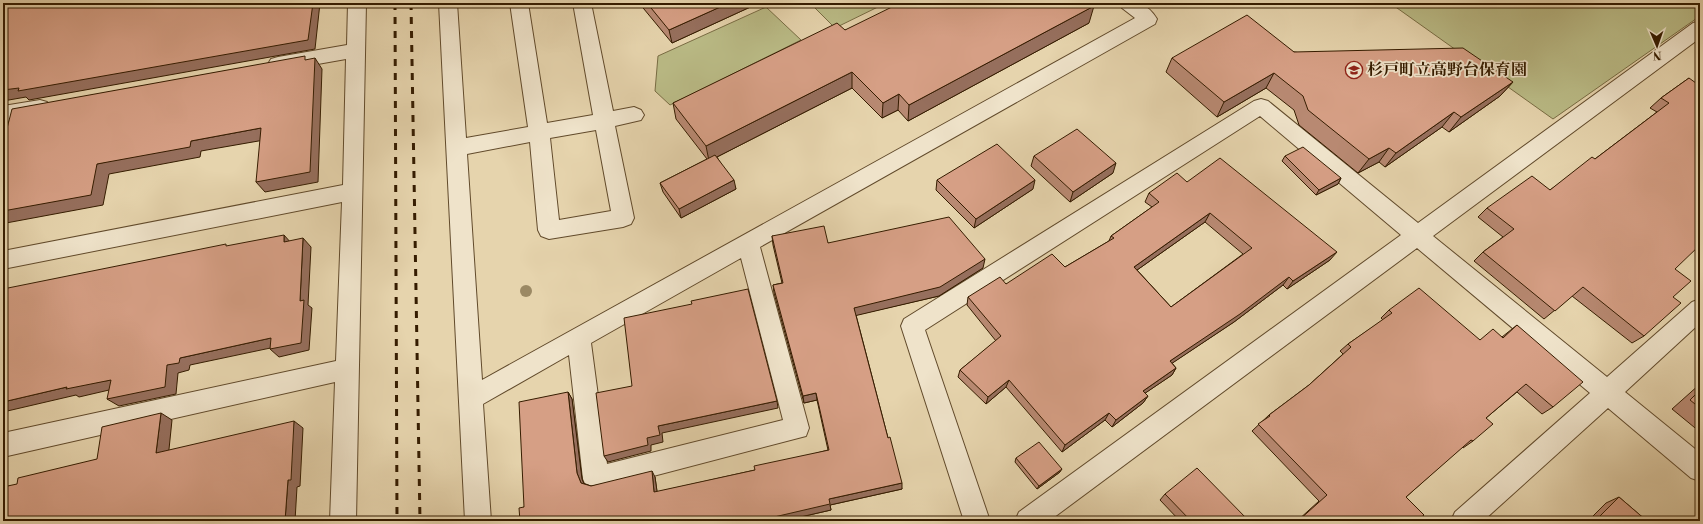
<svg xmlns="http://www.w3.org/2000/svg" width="1703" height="524" font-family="'Libre Bodoni','Noto Serif JP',serif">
	<rect width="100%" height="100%" fill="#e6d4ad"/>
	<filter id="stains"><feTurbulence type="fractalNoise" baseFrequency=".005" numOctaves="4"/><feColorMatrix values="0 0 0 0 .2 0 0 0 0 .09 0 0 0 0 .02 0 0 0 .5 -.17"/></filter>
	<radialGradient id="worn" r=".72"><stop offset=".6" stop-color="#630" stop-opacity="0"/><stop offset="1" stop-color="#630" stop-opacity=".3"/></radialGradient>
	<path fill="#babb86" stroke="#786c43" d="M810,3H886L835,28Z
		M1390,3H1700V16L1553,119Z
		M766,7L801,40L670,105L655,91L658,56Z"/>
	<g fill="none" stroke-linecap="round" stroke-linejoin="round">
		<defs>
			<path id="minor" d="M348,3H366L356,521H330L335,382L3,457V433L336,361L342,202L3,269V251L343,185L346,59L278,71L271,69L268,64L271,59L278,57L347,45Z
				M439,3H457L466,138L528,127L510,3H528L547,123L593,115L573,3H591L613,111L634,107L641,110L644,115L641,120L615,126L634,218L631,224L623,227L549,239L541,236L538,230L530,142L467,154L482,380L1135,18L1122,8L1119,3C1136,3 1147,2 1157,19L1155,24L760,247L809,428L806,436L596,491L587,488L583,479L569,355L483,404L491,521H465ZM596,130L611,211L559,220L550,138ZM741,258L783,420L607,464L591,343Z
				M1700,21V38L1433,236L1607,377L1692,302L1700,299V323L1625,392L1700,453V481L1691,478L1608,408L1483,521H1451L1455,512L1590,393L1417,248L1049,521H1015L1019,512L1401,235L1260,116L925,330L990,521H964L901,326L904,319L1254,101L1261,99L1268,101L1418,223L1693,23Z
				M40,100L47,102L50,107L47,112L3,122V106Z"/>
		</defs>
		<use href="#minor" stroke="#614a2b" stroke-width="2"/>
		<use href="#minor" fill="#efe3ca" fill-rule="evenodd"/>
		<path stroke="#351c00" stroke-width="3" stroke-dasharray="7 7" stroke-linecap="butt" d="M395,3L397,521
			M411,3L420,521"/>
	</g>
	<circle fill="#9b8964" cx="526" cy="291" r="6"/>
	<path fill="#b88972" stroke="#351c00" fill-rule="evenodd" d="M639,3H759L672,43Z
		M1089,23L908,121L898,110L882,118L852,88L717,157L736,189L681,218L663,192L660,183L707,159L676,119L673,103L845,30Z
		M1294,52L1513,82L1500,96L1449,132L1442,127L1385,167L1379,162L1358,173L1299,125L1294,110L1266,88L1217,117L1166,72L1172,58Z
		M1689,78L1673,297L1644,336L1632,343L1572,296L1544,319L1474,261L1483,252L1503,237L1478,217L1487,208L1550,190L1595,159L1657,112L1650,108L1661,98Z
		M1034,156L1113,173L1070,202L1031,166Z
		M1285,156L1341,178L1338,184L1316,195L1282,161Z
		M937,180L1033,189L974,228L936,190Z
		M1187,182L1330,260L1287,289L1283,285L1234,322L1172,363L1176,368L1172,375L1145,393L1148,396L1143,403L1112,427L1105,420L1062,452L1006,387L986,404L958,377L960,370L996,341L967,305L968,297L1006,284L1065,267L1109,241L1111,236L1152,207L1145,202L1149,193ZM1205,222L1243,254L1171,307L1137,270Z
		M772,236L828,243L983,268L939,296L856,315L888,438L902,489L830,505L831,510L783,521H520L524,507L568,392L572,399L582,479L583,483L591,486L655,477L657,492L755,470L828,450L817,400L804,403L774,293L773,285L782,283L773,245Z
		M1389,310L1480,340L1502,337L1517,325L1553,407L1542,414L1517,392L1486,418L1473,441L1463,448L1462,447L1406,497L1417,521H1297L1319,501L1252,431L1269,415L1309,385L1343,354L1340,351L1348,344L1383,320L1381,318Z
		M1700,384V432L1672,409Z
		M1016,458L1060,472L1037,489L1015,462Z
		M1165,494L1249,521H1180L1160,500Z
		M1619,497L1647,521H1588L1606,503Z"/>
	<path fill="#966f5d" stroke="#351c00" d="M313,3H320L315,49L29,100L26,97L3,101V90Z
		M729,3H759L672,43L669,30Z
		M1094,6L1089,23L908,121L909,105Z
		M315,58L322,69L318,182L265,192L256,182Z
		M852,72V88L709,161L706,146Z
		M1274,73L1266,88L1217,117L1224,102Z
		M1513,82L1500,96L1449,132L1461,117Z
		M899,94L898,110L882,118L883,103Z
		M1454,112L1442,127L1385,167L1396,153Z
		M261,128L270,139L201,151L200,157L109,174L103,205L6,223L3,221V211L97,164L191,141Z
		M1389,148L1379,162L1358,173L1369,159Z
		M7,162L11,174L3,168V163Z
		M1116,163L1113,173L1070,202L1073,192Z
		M1341,178L1338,184L1316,195L1319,190Z
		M734,180L736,189L681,218L679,209Z
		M1035,180L1033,189L974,228L976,219Z
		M1210,213L1205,222L1130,275L1134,267Z
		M284,235L292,244L284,242Z
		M303,238L311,247L308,305L312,308L309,350L279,357L270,349L300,301Z
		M1337,252L1330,260L1287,289L1293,281Z
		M985,259L983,268L939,296L854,316V308Z
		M1289,277L1283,285L1234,322L1165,368L1170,361Z
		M271,338L280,346L190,365L189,370L178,373L176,394L119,406L107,399L167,365L180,358Z
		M1176,368L1172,375L1138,398L1143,391Z
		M111,380L122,387L79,397L76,395L3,412V402L67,387Z
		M1009,380L1006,387L986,404L988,397Z
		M568,392L572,399L582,479L586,489L581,483L577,473Z
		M816,393L817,400L804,403L803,396Z
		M1148,396L1143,403L1112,427L1116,420Z
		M777,401L778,408L662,433L663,442L651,445V451L608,462L604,456L647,438L658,426Z
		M161,413L172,420L168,459L156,453Z
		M1109,413L1105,420L1062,452L1065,445Z
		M294,421L303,428L300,486L297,487L295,521H285L288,480Z
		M1062,469L1060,472L1037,489L1039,486Z
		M652,471L655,477L658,498L654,492Z
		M902,483V489L830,505L831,510L783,521H757L829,499Z"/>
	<path fill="#d69f85" stroke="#351c00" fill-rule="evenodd" d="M22,3H313L308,40L18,91L19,88L3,90V7L22,4Z
		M647,3H729L669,30Z
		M900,3H1090L1094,6L909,105L899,94L883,103L852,72L706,146L673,103L837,23L845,30Z
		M1247,15L1294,52L1463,48L1513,82L1461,117L1454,112L1396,153L1389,148L1369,159L1308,110L1303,96L1274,73L1224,102L1172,58Z
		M305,56V60L315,58L310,172L256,182L261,128L191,141L190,147L97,164L91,195L3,211V176L7,162L3,163V144L12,109Z
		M1689,78L1700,86V245L1675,269L1691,281L1673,297L1681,303L1644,336L1583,287L1555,311L1483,252L1514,229L1487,208L1532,176L1550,190L1592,157L1595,159L1669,103L1661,98Z
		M1077,129L1116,163L1073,192L1034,156Z
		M997,144L1035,180L976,219L937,180Z
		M1303,147L1341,178L1319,190L1285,156Z
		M715,155L734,180L679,209L660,183Z
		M1220,158L1337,252L1293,281L1289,277L1240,314L1170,361L1176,368L1143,391L1148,396L1116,420L1109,413L1065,445L1009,380L988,397L960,370L1001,336L968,297L1000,277L1006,284L1052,254L1065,267L1114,238L1111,236L1159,202L1149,193L1177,173L1187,182ZM1210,213L1252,248L1171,307L1134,267Z
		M949,217L985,259L940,287L854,308L888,438L890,437L902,483L829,499L830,504L757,521H520L519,508L524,507L519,402L568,392L577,473L581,483L591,486L652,471L654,492L755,470L754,466L829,450L816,393L803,396L773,285L783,283L772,236L824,226L828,243Z
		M284,235V242L303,238L300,301L304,300L301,343L270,349L271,338L180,358L179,363L167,365L165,387L107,399L111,380L66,389L67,387L3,402V289L226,244V246Z
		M1419,288L1480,340L1493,329L1503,338L1517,325L1583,382L1553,407L1526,384L1486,418L1493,424L1473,441L1471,440L1406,497L1424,515L1417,521H1298L1327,495L1258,424L1270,416L1269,415L1309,385L1351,347L1348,344L1392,313L1389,310Z
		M748,289L777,401L658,426L660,435L647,438L648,445L604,456L596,393L632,386L624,318L692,304L691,301Z
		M1700,390V408L1690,400Z
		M161,413L156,453L294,421L291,480H288L285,521H3V487L17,484L18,478L97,459L102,427Z
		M1039,442L1062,469L1039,486L1016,458Z
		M1197,468L1249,521H1191L1165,494Z
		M1619,497L1647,521H1595Z"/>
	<defs>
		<symbol id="school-ring" viewBox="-11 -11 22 22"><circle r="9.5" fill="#efe3ca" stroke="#8f2418" stroke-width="1.5"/><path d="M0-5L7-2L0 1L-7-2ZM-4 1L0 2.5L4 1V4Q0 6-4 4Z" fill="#8f2418"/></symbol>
	</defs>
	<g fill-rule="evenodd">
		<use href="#school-ring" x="1344" y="60" width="20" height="20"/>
	</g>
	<g text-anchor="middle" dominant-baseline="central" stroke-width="3.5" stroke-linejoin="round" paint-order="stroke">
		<g font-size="16" font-weight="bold" fill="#351c00" stroke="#efe3ca" text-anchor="start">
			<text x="1367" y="70">杉戸町立高野台保育園</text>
		</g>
	</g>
	<rect width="1703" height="524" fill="none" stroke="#e6d4ad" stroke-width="16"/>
	<rect x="4" y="4" width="1695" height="516" fill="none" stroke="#351c00" stroke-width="2"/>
	<rect x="8" y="8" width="1687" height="508" fill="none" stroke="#351c00"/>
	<g transform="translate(1657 46) rotate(178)" stroke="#efe3ca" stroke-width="3" paint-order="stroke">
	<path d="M0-3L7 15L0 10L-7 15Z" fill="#351c00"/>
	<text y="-6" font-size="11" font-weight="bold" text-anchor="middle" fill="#351c00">N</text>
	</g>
	<rect width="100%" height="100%" filter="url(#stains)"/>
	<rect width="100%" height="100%" fill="url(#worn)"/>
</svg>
